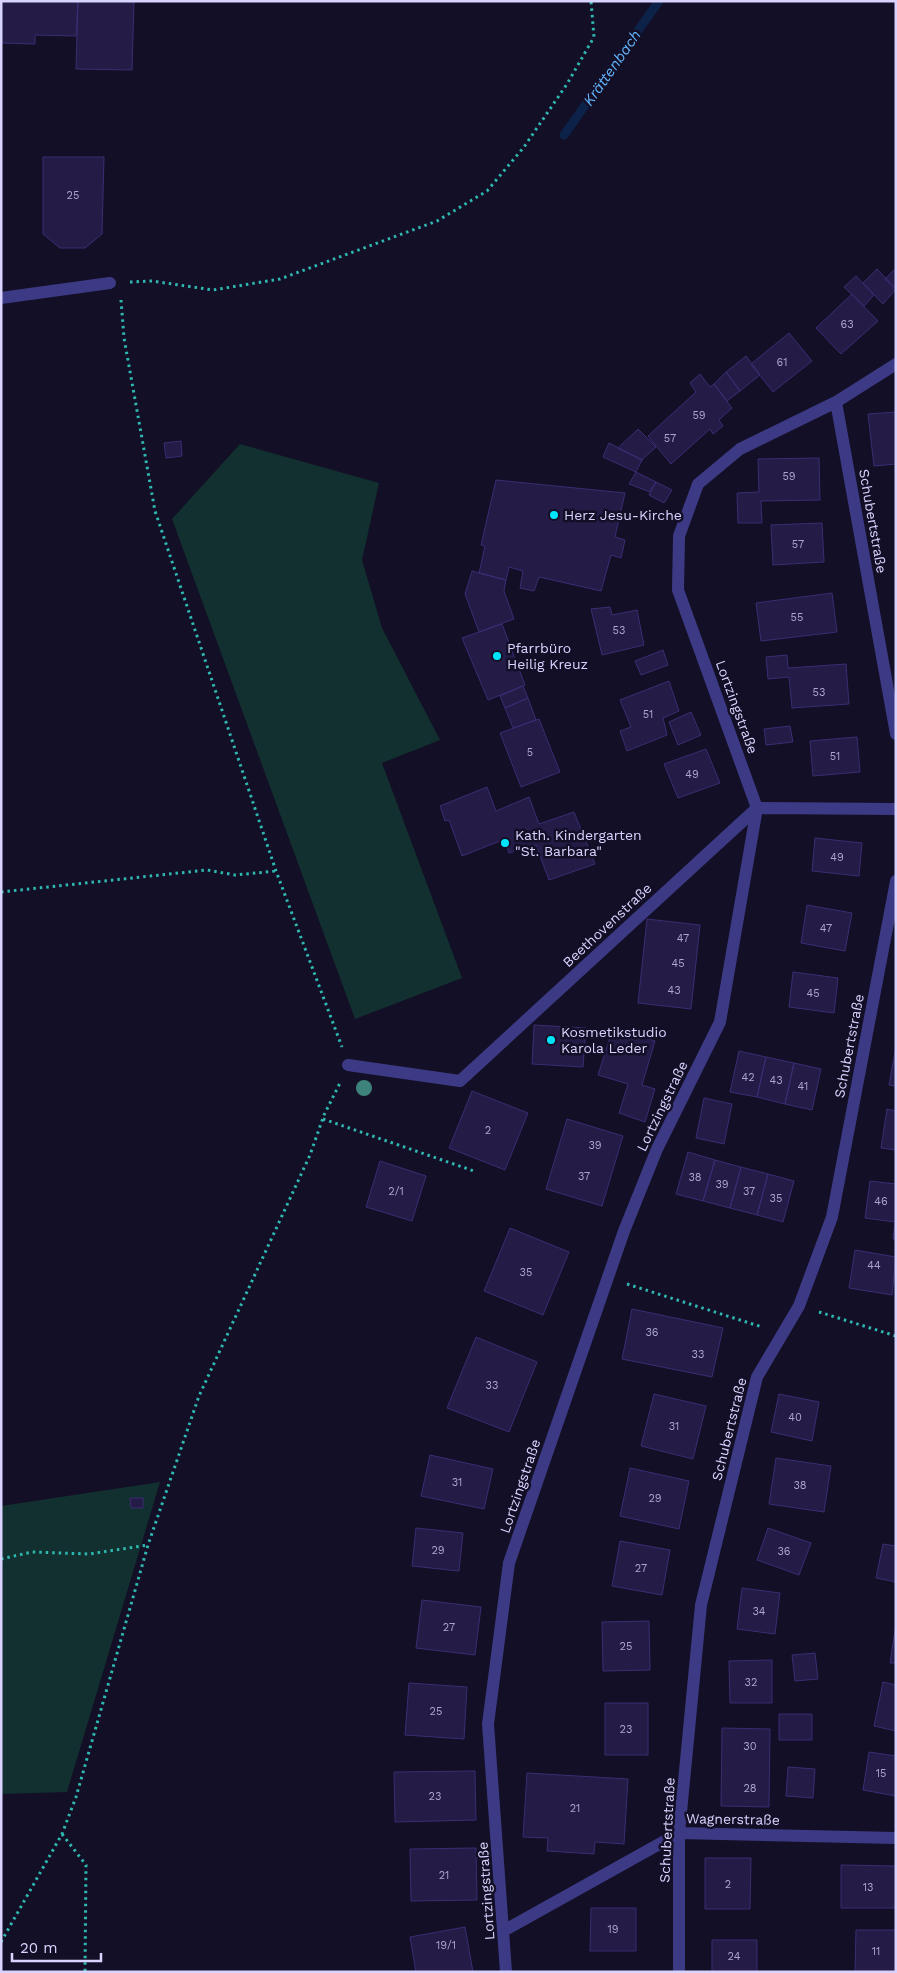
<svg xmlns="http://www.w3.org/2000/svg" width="897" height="1973" font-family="'Work Sans',sans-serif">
	<rect width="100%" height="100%" fill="#130f26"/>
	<path fill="#12302f" d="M240,444L379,483L362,560L382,628L440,740L382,763L462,978L355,1019L172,519Z
		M160,1482L67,1792L1,1794V1506Z"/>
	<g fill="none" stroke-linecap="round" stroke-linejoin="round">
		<path stroke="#0c2248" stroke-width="9" d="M564,135L659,1"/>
	</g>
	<path fill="#241b47" stroke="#3b2d73" d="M1,1H78L76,36L35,35V44L1,43Z
		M78,1H134L132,70L76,69Z
		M43,157H104L102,234L85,248H60L43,234Z
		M896,268V289L885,279Z
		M877,269L896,289L883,304L863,283Z
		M856,276L874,295L864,306L844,287Z
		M852,294L878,321L841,354L816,328Z
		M789,333L812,361L773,392L751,364Z
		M746,356L760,375L740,391L726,372Z
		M726,372L740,391L727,401L714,384Z
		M700,374L710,387L714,384L732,408L719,420L723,426L713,434L710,429L671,464L648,436L696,392L690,383Z
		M896,412V464L874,466L868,414Z
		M638,429L656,447L642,460L618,448Z
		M181,441L182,456L166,458L164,443Z
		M609,443L642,460L636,472L603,457Z
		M819,458L820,500L761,501L762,523H738L737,493L759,492L758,459Z
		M636,472L656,482L650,492L629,484Z
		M496,480L625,493L615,537L625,540L621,558L611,555L601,591L539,577L534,591L520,588L523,571L509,567L506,580L479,573L485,546L481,545Z
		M656,482L672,490L664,503L649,495Z
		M822,523L824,562L773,565L771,525Z
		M472,571L506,580L504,591L514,619L479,632L465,594Z
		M832,593L837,632L761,641L756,603Z
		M610,607L612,615L637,610L644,645L602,655L591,609Z
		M502,624L525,685L488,700L462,638Z
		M663,650L668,665L641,675L635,661Z
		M787,655L788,668L846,664L849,704L792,708L789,677L768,679L766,657Z
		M669,681L679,711L663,718L667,735L627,751L620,731L631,727L620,700Z
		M523,686L528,698L505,708L500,696Z
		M528,698L536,720L513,728L505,708Z
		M691,712L701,735L678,745L669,722Z
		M539,719L560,772L521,787L500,733Z
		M790,726L793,742L766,745L764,729Z
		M857,737L860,772L813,776L810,741Z
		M706,749L720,783L678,798L664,764Z
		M487,787L496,811L529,797L539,824L574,812L595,864L549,880L536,845L509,853L505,839L462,856L449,820L445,821L440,806Z
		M815,838L862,843L859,876L812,871Z
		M807,905L852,913L845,951L801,943Z
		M647,919L700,925L691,1009L638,1003Z
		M793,972L838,978L834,1013L789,1007Z
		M534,1025L586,1028L583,1067L532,1064Z
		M613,1028L655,1041L642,1085L655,1089L645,1122L619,1113L628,1084L598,1075Z
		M896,1047V1086L889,1085Z
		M739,1051L766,1057L757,1097L730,1092Z
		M766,1057L794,1063L785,1104L757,1097Z
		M794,1063L821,1069L812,1110L785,1104Z
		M472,1091L528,1113L505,1170L449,1148Z
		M704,1098L732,1104L724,1144L696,1138Z
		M887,1109L896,1111V1150L881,1148Z
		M567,1119L623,1136L602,1206L546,1189Z
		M688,1152L715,1160L703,1201L676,1194Z
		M715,1160L741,1167L730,1208L703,1201Z
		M380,1161L426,1176L412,1221L366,1207Z
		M741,1167L768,1174L757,1215L730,1208Z
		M768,1174L794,1181L783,1222L757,1215Z
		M870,1181L896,1184V1239H893L895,1222L865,1218Z
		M510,1228L569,1252L543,1315L484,1291Z
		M855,1250L896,1257L892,1295L849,1288Z
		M632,1309L723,1328L712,1377L622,1359Z
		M476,1337L537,1362L509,1432L447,1408Z
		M654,1394L706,1406L693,1459L641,1446Z
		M779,1394L819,1402L812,1441L771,1432Z
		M430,1455L493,1469L484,1509L421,1496Z
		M776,1458L831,1466L824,1512L769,1504Z
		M630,1468L689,1481L679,1529L620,1516Z
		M130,1498H143V1508H131Z
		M416,1528L463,1533L459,1571L412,1566Z
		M768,1528L811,1543L799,1575L757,1560Z
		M620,1541L670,1550L662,1595L612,1586Z
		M883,1544L896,1546V1582L876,1578Z
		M742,1588L780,1593L775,1634L737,1629Z
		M422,1600L481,1607L475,1655L416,1648Z
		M649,1621L650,1670L603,1671L602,1622Z
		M896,1624V1663H890Z
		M815,1653L818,1679L795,1681L792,1655Z
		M772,1660V1703H730L729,1661Z
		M883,1682L896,1685V1731L874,1726Z
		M409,1683L467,1687L464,1739L405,1735Z
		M605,1703H648V1755H605Z
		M779,1714H812V1740H779Z
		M722,1728L770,1729L769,1807L721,1806Z
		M869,1752L896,1756V1796L863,1790Z
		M788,1767L815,1769L813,1798L786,1796Z
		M475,1771L476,1820L395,1822L394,1772Z
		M527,1773L628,1779L624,1844L595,1842L594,1854L547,1851L548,1838L523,1837Z
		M476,1848L477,1900L411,1901L410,1849Z
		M705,1858H751L750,1909H705Z
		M841,1865L896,1866V1908H841Z
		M591,1908H636V1951H590Z
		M465,1927L473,1972H416L410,1937Z
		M856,1930H896V1972H855Z
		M712,1940H757V1972H712Z"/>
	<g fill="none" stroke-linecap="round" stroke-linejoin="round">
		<path stroke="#2fb8b0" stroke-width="3" stroke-dasharray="2.5 4" stroke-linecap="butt" d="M130,282L152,281L213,290L280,279L437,221L487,191L524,147L567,84L594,37L591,1
			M121,300L124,338L155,511L276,871L342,1047
			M1,892L207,870L235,875L276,871
			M323,1119L474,1171
			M627,1284L762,1327
			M819,1312L896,1336
			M1,1559L32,1552L89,1554L148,1545
			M62,1834L86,1865L85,1972
			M1,1942L62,1834L76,1797L148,1545L199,1396L310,1155L324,1115L340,1083"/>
		<path stroke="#3d3a85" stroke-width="12" d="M1,298L110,283
			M836,402L896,734
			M348,1065L460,1081L757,808L896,809
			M505,1930L679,1833L896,1838
			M506,1972L488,1724L509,1563L624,1231L657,1149L720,1022L757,808L678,590L679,536L698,484L740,449L836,402L896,364
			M679,1972V1833L701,1605L757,1377L799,1306L832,1217L896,881"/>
	</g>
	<circle fill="#3d827b" cx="364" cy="1088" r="8"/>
	<g fill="#00e5ff" stroke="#130f26" stroke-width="2">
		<circle cx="554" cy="515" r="5"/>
		<circle cx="497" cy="656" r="5"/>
		<circle cx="505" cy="843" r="5"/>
		<circle cx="551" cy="1040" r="5"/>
	</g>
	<g text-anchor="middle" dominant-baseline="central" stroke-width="5" stroke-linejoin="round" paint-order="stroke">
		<g font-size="11" fill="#aca6d1">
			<text x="73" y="195">25</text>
			<text x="847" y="324">63</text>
			<text x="782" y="362">61</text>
			<text x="699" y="415">59</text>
			<text x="670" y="438">57</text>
			<text x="789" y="476">59</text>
			<text x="798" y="544">57</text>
			<text x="797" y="617">55</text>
			<text x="619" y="630">53</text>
			<text x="819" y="692">53</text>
			<text x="648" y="714">51</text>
			<text x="530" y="752">5</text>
			<text x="835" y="756">51</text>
			<text x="692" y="774">49</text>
			<text x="837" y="857">49</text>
			<text x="826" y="928">47</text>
			<text x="683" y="938">47</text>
			<text x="678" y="963">45</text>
			<text x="674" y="990">43</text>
			<text x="813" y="993">45</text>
			<text x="748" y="1077">42</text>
			<text x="776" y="1080">43</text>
			<text x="803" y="1086">41</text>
			<text x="488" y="1130">2</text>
			<text x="595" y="1145">39</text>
			<text x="584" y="1176">37</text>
			<text x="695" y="1177">38</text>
			<text x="722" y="1184">39</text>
			<text x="396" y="1191">2/1</text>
			<text x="749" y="1191">37</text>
			<text x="776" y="1198">35</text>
			<text x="881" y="1201">46</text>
			<text x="874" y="1265">44</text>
			<text x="526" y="1272">35</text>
			<text x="652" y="1332">36</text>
			<text x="698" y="1354">33</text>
			<text x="492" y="1385">33</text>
			<text x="795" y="1417">40</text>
			<text x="674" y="1426">31</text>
			<text x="457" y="1482">31</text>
			<text x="800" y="1485">38</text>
			<text x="655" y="1498">29</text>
			<text x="438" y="1550">29</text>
			<text x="784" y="1551">36</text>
			<text x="641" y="1568">27</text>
			<text x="759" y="1611">34</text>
			<text x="449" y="1627">27</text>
			<text x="626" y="1646">25</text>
			<text x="751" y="1682">32</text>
			<text x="436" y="1711">25</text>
			<text x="626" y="1729">23</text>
			<text x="750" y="1746">30</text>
			<text x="881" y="1773">15</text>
			<text x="750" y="1788">28</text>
			<text x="435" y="1796">23</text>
			<text x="575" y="1808">21</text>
			<text x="444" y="1875">21</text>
			<text x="728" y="1884">2</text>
			<text x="868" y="1887">13</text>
			<text x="613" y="1929">19</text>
			<text x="446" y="1945">19/1</text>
			<text x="876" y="1951">11</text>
			<text x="734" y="1956">24</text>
		</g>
		<g font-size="14" fill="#d9d4ff" stroke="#130f26" text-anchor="start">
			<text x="564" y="515">Herz Jesu-Kirche</text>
			<text x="507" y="648">Pfarrbüro<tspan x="507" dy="16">Heilig Kreuz</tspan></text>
			<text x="515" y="835">Kath. Kindergarten<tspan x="515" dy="16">"St. Barbara"</tspan></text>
			<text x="561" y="1032">Kosmetikstudio<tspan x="561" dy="16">Karola Leder</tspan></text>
		</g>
		<g font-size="14" fill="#d9d4ff" stroke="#130f26">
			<text transform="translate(873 521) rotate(80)">Schubertstraße</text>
			<text transform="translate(737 707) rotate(70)">Lortzingstraße</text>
			<text transform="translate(607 925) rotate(-43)">Beethovenstraße</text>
			<text transform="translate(849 1046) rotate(-79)">Schubertstraße</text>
			<text transform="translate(662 1106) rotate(-64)">Lortzingstraße</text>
			<text transform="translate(729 1429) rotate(-76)">Schubertstraße</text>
			<text transform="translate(520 1486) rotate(-71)">Lortzingstraße</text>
			<text transform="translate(733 1819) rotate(1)">Wagnerstraße</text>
			<text transform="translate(667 1830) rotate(-87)">Schubertstraße</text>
			<text transform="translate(486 1891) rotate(-94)">Lortzingstraße</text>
		</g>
		<g font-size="15" font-style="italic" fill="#62b6ff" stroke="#130f26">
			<text transform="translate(612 68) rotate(-55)">Krättenbach</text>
		</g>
	</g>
	<rect width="897" height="1973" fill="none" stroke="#d9d4ff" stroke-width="5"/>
	<path d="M12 1953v8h89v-8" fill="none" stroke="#d9d4ff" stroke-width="2.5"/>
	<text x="20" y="1953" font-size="15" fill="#d9d4ff" stroke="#130f26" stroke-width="4" paint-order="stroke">20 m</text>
</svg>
